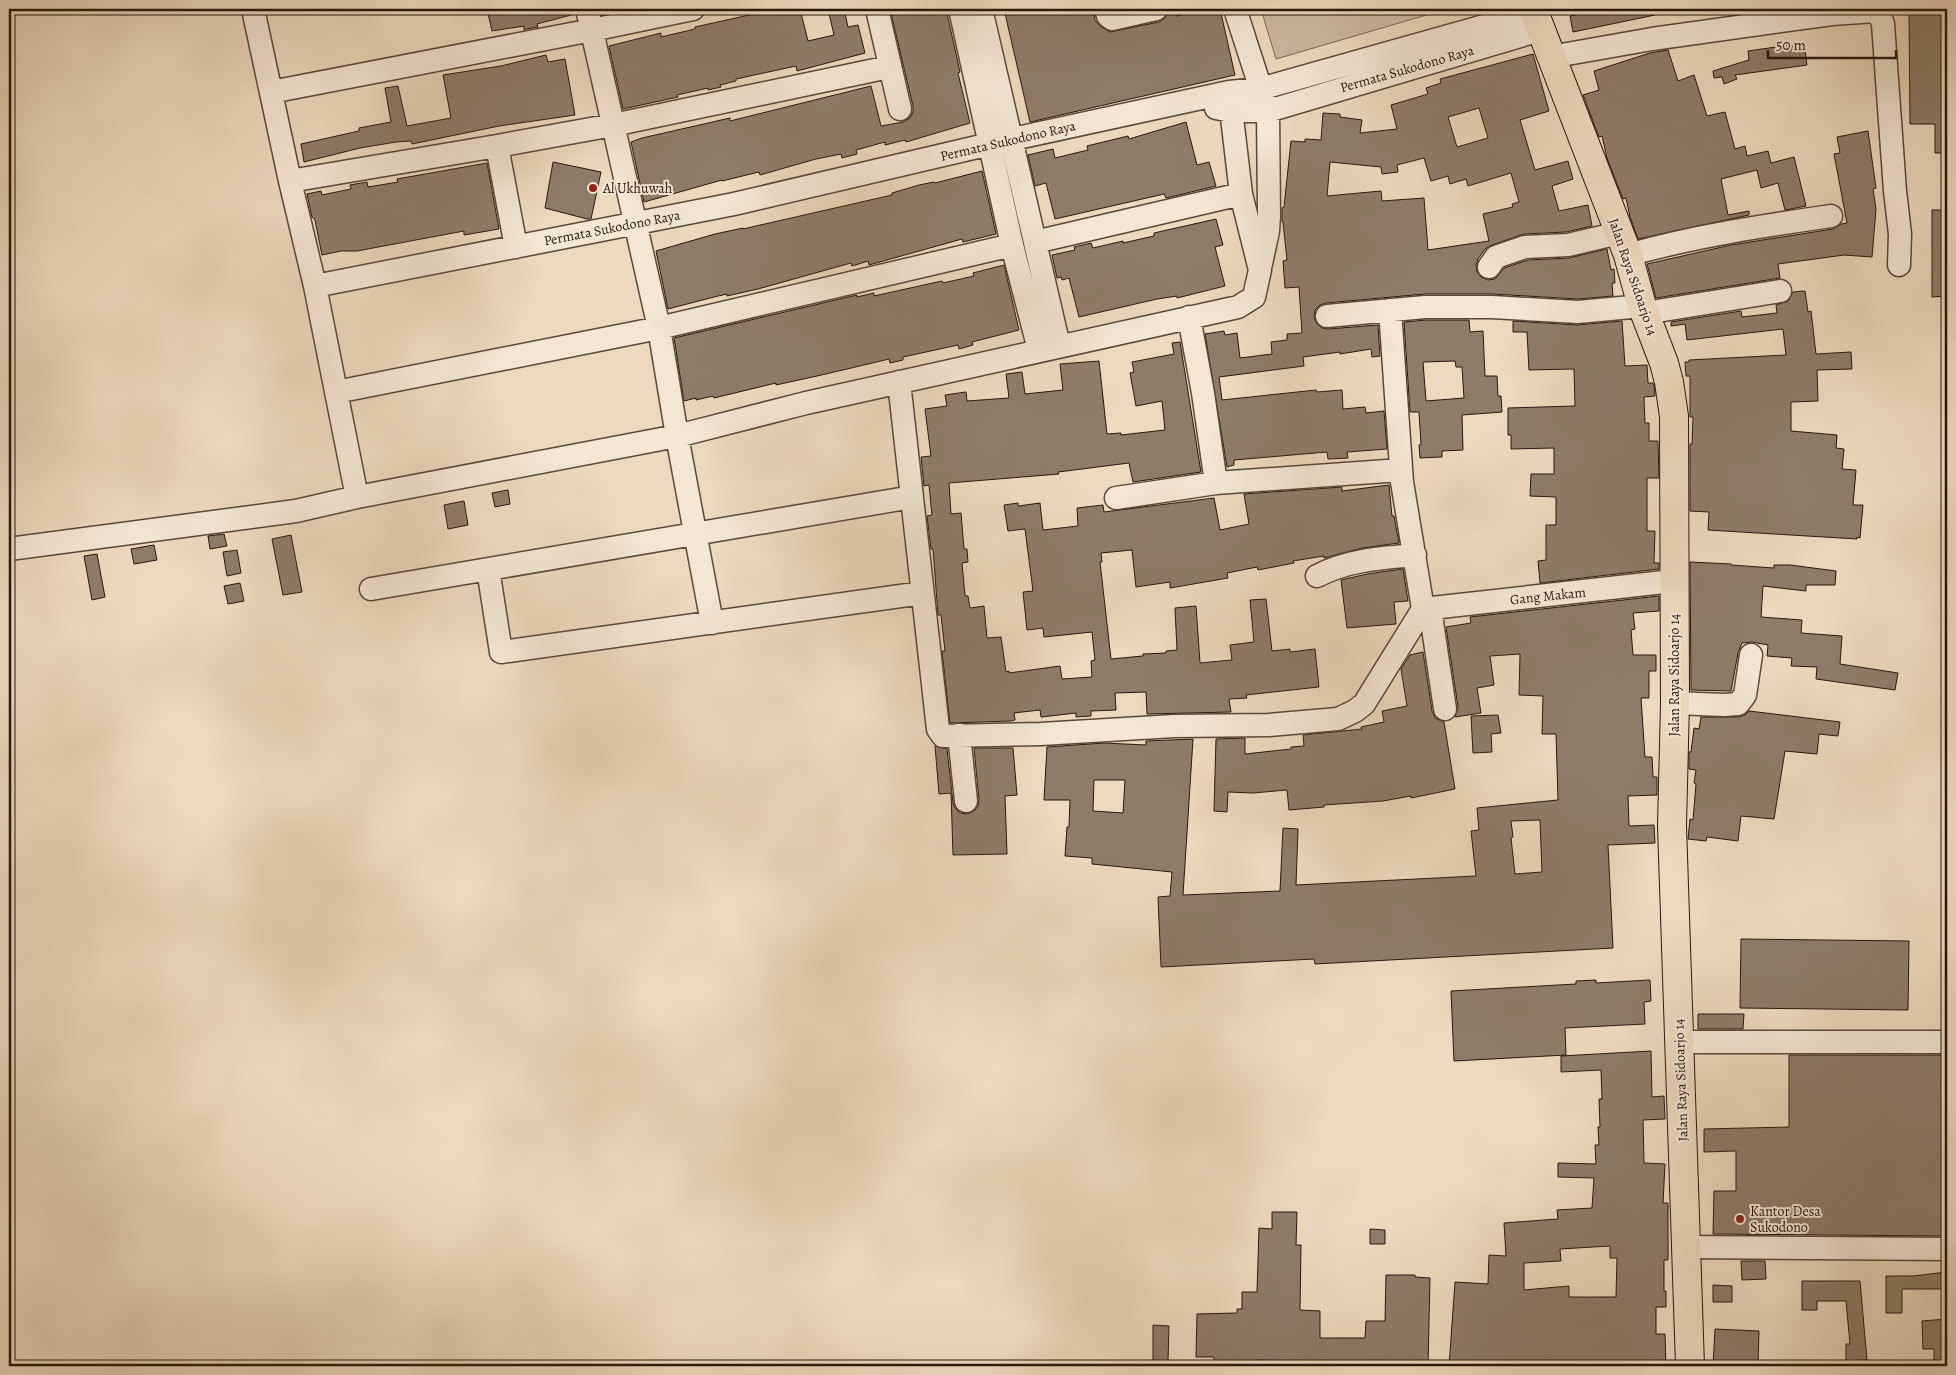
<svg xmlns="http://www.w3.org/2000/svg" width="1956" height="1375" font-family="Alegreya,serif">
	<rect width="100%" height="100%" fill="#edd9be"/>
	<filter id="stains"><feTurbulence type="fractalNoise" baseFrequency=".004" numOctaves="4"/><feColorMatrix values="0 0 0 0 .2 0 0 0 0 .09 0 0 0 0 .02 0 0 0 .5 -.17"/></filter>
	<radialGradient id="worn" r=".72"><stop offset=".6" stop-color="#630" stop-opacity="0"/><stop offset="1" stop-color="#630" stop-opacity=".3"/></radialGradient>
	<path fill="#cbb8a0" stroke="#796857" d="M1261,9H1447L1276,59Z"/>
	<path fill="#8e7c6a" stroke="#27180e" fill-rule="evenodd" d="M487,9H574L575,14L537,24L538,27L526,29L524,30V26L492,31Z
		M776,9H800L808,41L834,35L828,9H844L848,27L858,25L865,53L797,71L796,66L736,79V81L720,85L721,87L708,90V88L677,95L678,97L623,109L609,46L661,33V37L695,29V27Z
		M890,9H904L905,14L926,9H946L960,72L958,73L970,123L906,142L905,140L885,145V142L856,150L857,154L842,158L841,154L816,159L760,175L759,172L722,181V180L644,202L631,142L642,138L730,118V121L871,86L881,126L903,122L910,118L913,112V106Z
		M1004,9H1093L1095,20L1100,26L1110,32L1159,22L1165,18L1169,9H1175L1176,16L1207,9H1220L1235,75L1030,122Z
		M1605,9H1654L1655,15L1573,32L1570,16Z
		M1909,9H1947V153H1935V124H1910Z
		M1804,43L1807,65L1735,75L1737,79L1724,84L1722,77L1714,78L1713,71L1749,60L1748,51Z
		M1668,50L1678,81L1694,75L1707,116L1725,112L1735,149L1745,146L1747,156L1768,151L1771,163L1794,157L1806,206L1785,210L1778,183L1761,188L1757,170L1721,179L1728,215L1749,211V215L1638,239L1630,217L1626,198L1623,199L1607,158L1602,136L1599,137L1583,95L1599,90L1594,71L1650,53Z
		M1533,54L1549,111L1520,120L1535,170L1568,161L1573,179L1552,186L1559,211L1588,205L1592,226L1566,232L1524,234L1492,245L1485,249L1478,259L1476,265L1477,272L1481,277L1488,280L1495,279L1504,268L1528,260L1569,258L1607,249L1611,270L1614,269L1615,283H1612L1613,296L1578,299L1492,294H1425L1326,303L1320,305L1315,310L1314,318L1317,324L1322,328L1328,329L1378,325L1380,356L1372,357L1371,349L1340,354V352L1303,357L1304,366L1219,377L1222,400L1316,390L1317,392L1342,390L1343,409L1365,407L1366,413L1384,411L1387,449L1347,452L1348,458L1328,459L1327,452L1234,460V465L1227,467L1205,334L1224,331L1225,335L1237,333L1240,358L1272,354L1271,342L1287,340V334L1302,333L1299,287L1285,288L1283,261L1287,260L1283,222H1282V208L1284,207L1291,141L1305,142V139L1321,140L1323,113L1340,114V117L1362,120L1360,133L1397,129L1391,105L1428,94L1426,88L1441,83L1440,79ZM1479,108L1488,138L1457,147L1448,117ZM1424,158L1431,181L1448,176L1450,184L1466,179L1468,186L1511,173L1519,202L1512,204L1513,207L1483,214L1489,241L1428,250L1424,198L1382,201L1381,191L1327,196L1330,162L1381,167L1382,174L1398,172L1397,165Z
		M546,55L548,62L565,59L575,115L499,126L412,144L411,141L396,142L360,148L304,162L301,144L359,131V128L391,122L385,88L398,86L407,126L451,118L443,75L501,66Z
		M1186,122L1197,165L1209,162L1216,186L1166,198L1164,194L1055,219L1046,183L1035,186L1028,155L1053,149L1055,158L1088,150L1087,146L1128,136L1129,139Z
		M1868,131L1876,188L1873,189L1876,209L1872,257L1844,255L1778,264L1780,278L1656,298L1647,264L1731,245L1833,229L1841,224L1847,223L1834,154L1840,153L1837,137Z
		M553,162L601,172L591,219H587L545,208Z
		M487,163L499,229L464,235V231L357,251H341L322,255L315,220L312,217L307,194L321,191L322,195L351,189L350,185L367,182L368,187L398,182L397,179Z
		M982,171L996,234L963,242L962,239L869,265L868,261L852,266L851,263L758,289L727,296V294L714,297L668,309L656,251L715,234L743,228V229L892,195V193L919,185L934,182L935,183Z
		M1932,210H1947V296L1932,297Z
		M1216,219L1223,245L1215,247L1225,286L1177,298V296L1157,299L1079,317L1069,278L1062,280L1061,277L1057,278L1052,255L1075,250L1074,247L1091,243L1093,248L1123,241V243L1154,236V233Z
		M1004,265L1019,330L972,342L973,345L959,349L958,345L903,357V360L890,363L889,359L826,374L776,385V383L714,398L713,396L696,400V398L684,401L674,338L857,295V297L874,293V296L942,281L943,283L974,276L973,273Z
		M1805,291L1808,312L1811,311L1816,354L1851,352L1852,369L1817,370L1818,401L1791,402V431L1837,435L1836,448L1844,449L1842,469L1856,470L1853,505H1863L1860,538L1857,537V539L1708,530L1709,512L1690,511V444H1692L1693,417H1690V376H1686L1685,362H1689V360L1786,355L1783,329L1687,340L1685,324L1671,326V322L1741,311L1742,317L1777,313L1776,305L1788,301L1793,292Z
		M1426,320H1469L1470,332L1483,331L1485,376H1497L1498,396H1501L1502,412L1462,415L1463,450L1442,451V457L1420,458L1419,445L1421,444L1419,412H1410L1404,322ZM1455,361L1456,367H1462L1464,398L1426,401L1423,362Z
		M1513,321L1577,325L1622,321L1625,366L1647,365L1648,383H1653L1654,385L1655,396L1644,397L1645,423H1649V441H1658L1659,478H1647V531H1655L1654,563H1659V569L1540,583L1538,561L1546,560V525H1556V497L1530,496L1531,474H1554V448L1511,449V435H1508V408L1575,406L1574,369L1529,370L1527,332H1513Z
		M1180,342L1201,472L1133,482L1129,463L1058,472L1059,474L949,483L951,514L961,513L964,549H967L968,562L962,563L965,596H968L970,608L984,606L987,638L1001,637L1006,672L1009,671V673L1060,666L1062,679L1092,677L1091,661L1095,660L1092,632L1044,637L1043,628L1027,630L1023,592L1033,591L1025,529L1008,531L1004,505L1018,503V506L1040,503L1043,530L1078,526L1077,508L1103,505L1104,512L1214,498L1220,530L1249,524L1244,494L1342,487V491L1389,485L1392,516H1394L1399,543L1362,548L1324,558V556L1293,561L1294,563L1258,570L1257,567L1227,573L1228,578L1170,588V582L1136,587L1132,550L1101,553L1102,562H1100L1111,659L1143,656V654L1166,653V651L1177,650L1175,608L1196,606L1200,663L1232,660L1230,645L1254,642L1250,600L1266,599L1272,651L1290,649V652L1315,649L1319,687L1246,695L1247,698L1229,699L1231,712L1147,714L1146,692L1115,693L1116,710L1091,711V716L1076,717V713L1041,717L1040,710L1014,713L1015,720L1011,721L950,723L942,651H945L941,615H938L933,549H931L927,516L932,515L929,485L924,486L921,457L931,456L925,409L947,406L945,395L966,392L967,401L1009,398L1006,374L1022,372L1025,394L1063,390L1060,364L1099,361L1107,434L1121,433V435L1165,430L1162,401L1136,406L1130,373L1134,372L1132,362L1174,354L1172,343Z
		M508,490L510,504L495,507L492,493Z
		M464,501L468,525L448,529L444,505Z
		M224,534L227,546L210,549L208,536Z
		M291,535L302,592L283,595L272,539Z
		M154,545L157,560L134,564L131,549Z
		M237,550L241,573L227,576L223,552Z
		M97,554L105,597L92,600L84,556Z
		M1690,562L1731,564V565L1774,568V565H1790L1836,571L1835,585H1806V591L1763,586L1761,617L1802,620L1801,633L1842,636L1840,664L1898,673L1895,690L1816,679L1817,667L1791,666L1792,658L1767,656L1768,645L1752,642L1742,643L1738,653L1731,691L1691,690Z
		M1403,569L1408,601L1394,602L1396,624L1347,628L1341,580L1367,574Z
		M240,583L244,601L228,604L224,586Z
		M1659,596V611L1633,613L1635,629L1631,630L1633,655H1656V671H1649V698H1641L1645,757H1652L1653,777H1657V795L1628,796L1629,826L1654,825L1655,843L1608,845L1613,948L1315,964L1314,959L1161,967L1158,897L1170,896L1172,872L1092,864V858L1065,856L1067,827H1069L1070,800H1044L1047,747L1104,743L1146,745V741L1193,739L1183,895L1280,891L1283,828L1298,829L1296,885L1476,876L1471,831L1479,830L1477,808L1558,800L1556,734H1542L1543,696L1519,695L1520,654L1490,656L1494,685L1477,688L1481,713L1455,717L1458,707L1446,627L1471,623L1470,617ZM1094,780H1125L1123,813L1093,811ZM1540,820L1542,872L1515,874L1511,838L1513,837L1511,821Z
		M1423,652L1432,711L1435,718L1444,722L1455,789L1411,798V796L1383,801L1324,805V807L1289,810L1287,790L1253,793L1228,792L1227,812L1214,811L1216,739L1245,738V754L1291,749V747L1304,746L1303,735L1362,729L1361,727L1384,722L1382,711L1407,706L1401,669L1410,655Z
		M1749,711L1840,722L1838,736L1819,734L1817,754L1785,751L1774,819L1741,816L1738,841L1707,837L1706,841L1688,839L1690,819L1693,820L1696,784L1694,783L1696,770L1689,769V752H1691L1694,728L1699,729L1701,717H1739L1745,715Z
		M1498,715L1501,733L1491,734L1492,752L1473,753L1471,716Z
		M935,746L947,749L953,803L955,808L960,813L967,814L974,811L978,806L979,800L974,748H1013L1017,795L1005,796L1007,854L953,855L951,793L939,794Z
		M1741,939L1909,941L1908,1010L1740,1008Z
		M1596,980V983L1650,980L1651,1001L1644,1002L1645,1024L1565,1028L1566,1055L1454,1061L1451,991L1576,984V981Z
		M1698,1014H1744L1743,1029H1698Z
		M1651,1051L1652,1097L1664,1096L1665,1119L1643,1120L1644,1163L1665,1164L1663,1203H1668V1260H1664V1291H1666V1307H1656V1334H1665L1666,1366H1613V1363L1577,1364V1366H1449L1455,1282L1488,1284L1489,1255L1506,1256L1504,1223L1558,1219L1557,1210L1592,1208L1594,1178L1558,1177V1163L1596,1164L1595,1145H1599L1598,1127H1600L1599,1099H1602L1601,1070L1561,1072V1056ZM1610,1246V1258H1617L1616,1297H1569V1286L1524,1290V1263L1561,1261L1560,1249Z
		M1789,1055H1947V1236L1713,1234L1714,1191H1736V1151L1704,1152V1129L1789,1127Z
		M1272,1212H1297L1296,1245H1301L1300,1310L1320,1311V1338H1365L1366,1321H1385L1386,1275H1415V1277L1430,1278L1428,1366L1285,1365V1361L1256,1360V1366H1243V1363H1214V1357H1196L1197,1314L1237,1313V1309H1242V1292H1257L1259,1228L1272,1229Z
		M1370,1229L1385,1230V1244H1370Z
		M1741,1261H1765L1766,1279L1742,1280Z
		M1947,1272V1289H1902V1313H1886V1276H1913Z
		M1802,1281H1860L1867,1360L1846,1361V1344H1850L1846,1301H1817V1310H1802Z
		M1713,1285L1732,1286V1302H1713Z
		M1947,1319V1366H1934V1349H1923L1922,1321Z
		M1153,1325L1169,1326L1168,1362L1153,1361Z
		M1715,1329L1759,1331L1758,1366H1713Z"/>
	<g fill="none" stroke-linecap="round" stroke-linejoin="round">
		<defs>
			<path id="minor" d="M253,9L290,181L315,286L734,204L990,144L1229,92L1260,89L1534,12
				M587,9L659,328L677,436L806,403L1238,307L1254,297L1260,270L1241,194L1229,92
				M877,9L900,109
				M960,9L1012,245L1039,350
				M981,9L1059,346
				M1106,9L1108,16L1112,19L1156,9
				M1235,9L1268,111L1269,216L1268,231L1261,264
				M1550,57L1652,39L1832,14L1876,11L1880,15L1883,24L1895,191L1900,234L1899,265
				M271,92L592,30L693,9
				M1216,108L1231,111H1268L1540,30
				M497,146L516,247
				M290,181L497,146L613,125L889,67
				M1035,242L1241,194
				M1628,255C1695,236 1762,226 1831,216
				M1489,267L1496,257L1525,247L1568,245L1619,233
				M315,286L357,497
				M1645,313L1780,291
				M1327,316L1425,307H1492L1578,312L1642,306
				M1189,317L1203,393L1216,483
				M899,382L938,729L943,736L1041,734L1174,726L1269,725L1338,719L1355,711L1364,704L1423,609L1402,482L1390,310
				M336,392L659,328L1012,245
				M1116,498L1216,483L1401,470
				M9,549L296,511L357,497L677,436L712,623
				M488,569L501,652L922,593
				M1317,576C1348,560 1380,558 1415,555
				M371,589L912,497
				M1430,608L1445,709
				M1423,609L1673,581
				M1675,703L1724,705L1738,704L1745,695L1751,655
				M959,735L966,801
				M1680,1042H1947
				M1686,1247L1947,1249"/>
			<path id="major" d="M1533,9L1628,255L1642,306L1664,363L1669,382L1674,416L1675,703L1672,826L1690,1366"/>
		</defs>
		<use href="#minor" stroke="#58483a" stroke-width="25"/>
		<use href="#major" stroke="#27180e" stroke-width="30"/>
		<use href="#minor" stroke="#f3e6d5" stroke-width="22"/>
		<use href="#major" stroke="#edd9be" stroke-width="28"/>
	</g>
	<g fill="#8f2418" stroke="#f3e6d5" stroke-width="2">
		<circle cx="593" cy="188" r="5"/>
		<circle cx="1740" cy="1219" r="5"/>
	</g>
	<g text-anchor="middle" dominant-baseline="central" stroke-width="4" stroke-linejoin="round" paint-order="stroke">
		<g font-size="14" fill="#27180e" stroke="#f3e6d5">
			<text transform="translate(1407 69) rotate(-16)">Permata Sukodono Raya</text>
			<text transform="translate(1008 141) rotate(-13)">Permata Sukodono Raya</text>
			<text transform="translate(612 228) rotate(-11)">Permata Sukodono Raya</text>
			<text transform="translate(1633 277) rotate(71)">Jalan Raya Sidoarjo 14</text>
			<text transform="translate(1548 596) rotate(-6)">Gang Makam</text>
			<text transform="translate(1674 675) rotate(-90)">Jalan Raya Sidoarjo 14</text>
			<text transform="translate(1681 1080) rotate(-92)">Jalan Raya Sidoarjo 14</text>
		</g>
		<g font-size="14" fill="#27180e" stroke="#f3e6d5" text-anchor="start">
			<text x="603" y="188">Al Ukhuwah</text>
			<text x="1750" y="1211">Kantor Desa<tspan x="1750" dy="16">Sukodono</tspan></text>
		</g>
	</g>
	<rect width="1956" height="1375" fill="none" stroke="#edd9be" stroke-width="30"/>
	<rect x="10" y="10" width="1936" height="1355" fill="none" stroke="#27180e" stroke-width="2.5"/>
	<rect x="15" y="15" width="1926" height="1345" fill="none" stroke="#27180e"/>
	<path d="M1768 50v8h128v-8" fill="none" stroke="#27180e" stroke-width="2.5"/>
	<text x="1776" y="50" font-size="15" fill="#27180e" stroke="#f3e6d5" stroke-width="4" paint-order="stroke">50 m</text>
	<rect width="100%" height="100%" filter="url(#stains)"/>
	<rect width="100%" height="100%" fill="url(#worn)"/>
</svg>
